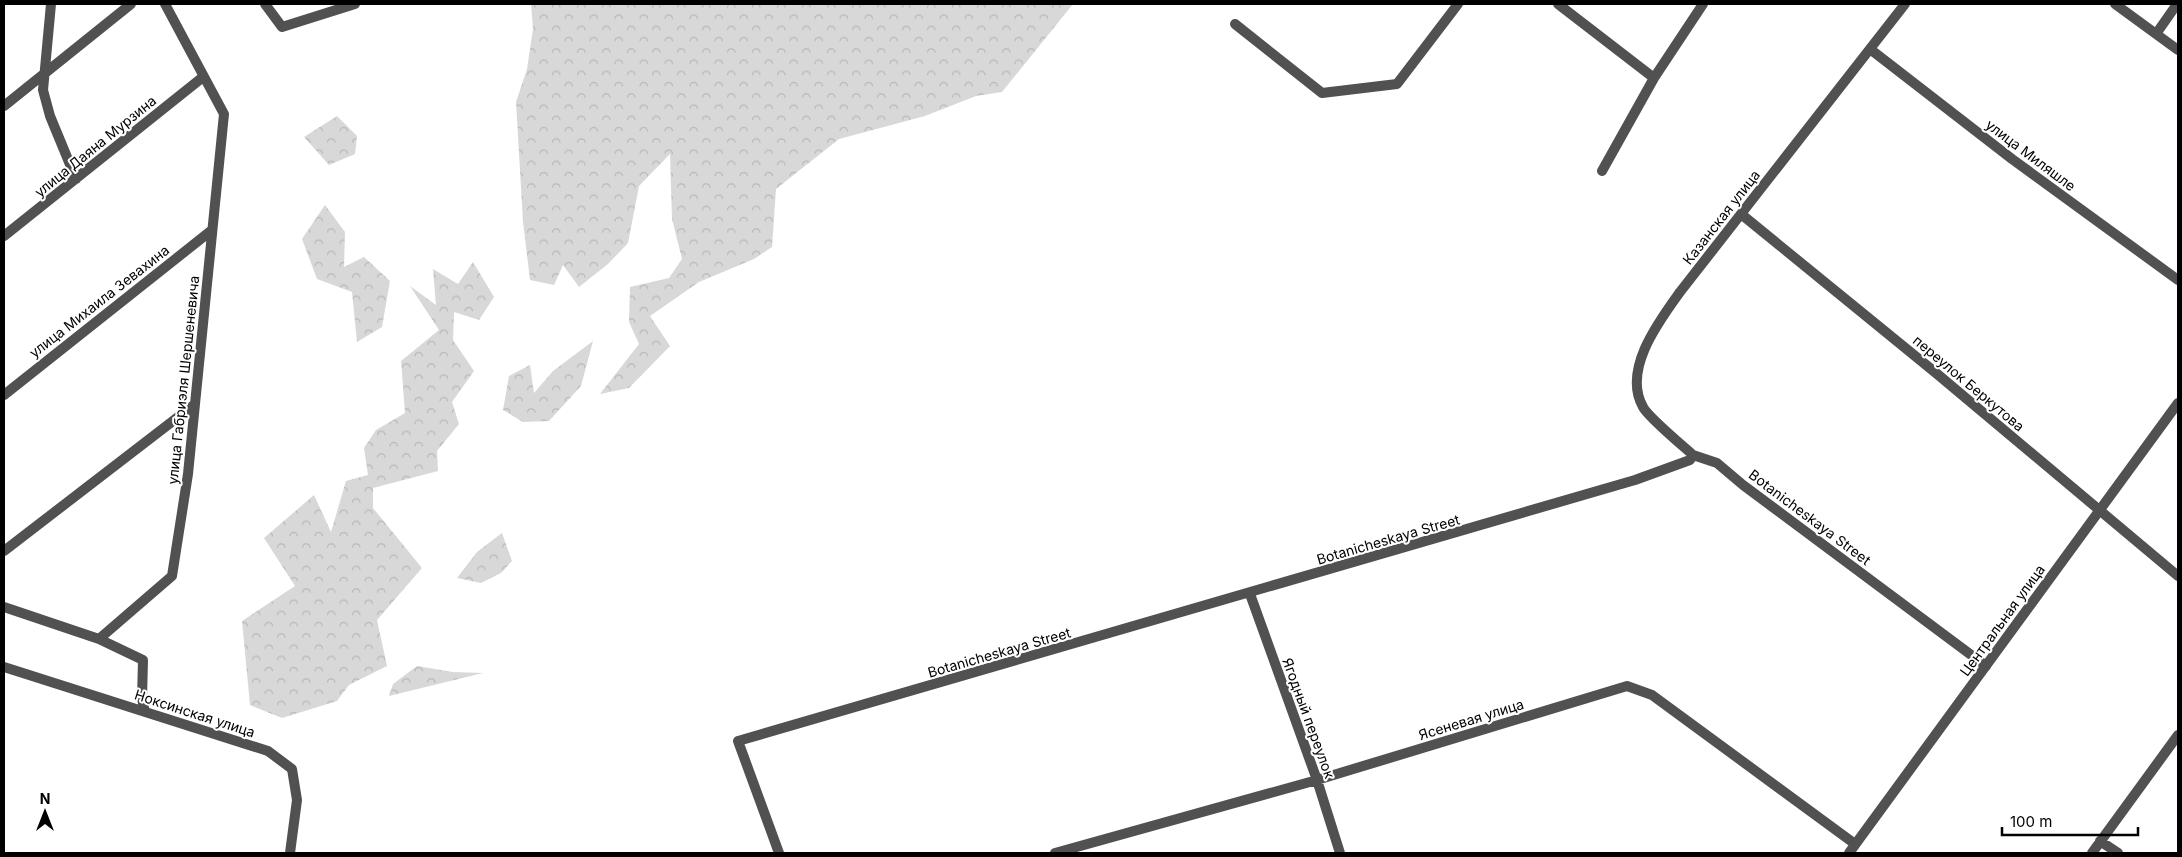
<svg xmlns="http://www.w3.org/2000/svg" width="2182" height="857" font-family="Inter,sans-serif">
	<defs>
		<pattern id="forest-crowns" width="20" height="18" patternUnits="userSpaceOnUse" patternTransform="scale(1.25)"><rect width="20" height="18" fill="#d8d8d8"/><path d="M2 6a3 3 0 1 1 6 0M12 15a3 3 0 1 1 6 0" fill="none" stroke="#b8b8b8"/></pattern>
	</defs>
	<rect width="100%" height="100%" fill="#fff"/>
	<path fill="url(#forest-crowns)" d="M531,4H1073L1002,92L976,96L925,116L839,139L776,189L772,247L754,259L699,282L650,316L670,346L629,388L600,394L639,344L629,322L630,287L669,278L682,259L672,219L670,154L639,186L628,243L608,264L579,287L563,265L554,285L530,280L523,222L516,102L527,69L533,29Z
		M337,116L357,136L355,154L329,165L304,137Z
		M325,205L345,232L344,267L364,257L390,281L382,327L357,342L352,292L317,279L302,239Z
		M473,262L494,297L479,320L454,312L453,340L474,371L452,402L459,424L437,451L438,471L373,488V508L422,568L377,620L387,666L349,685L337,701L282,718L250,705L242,621L295,586L264,538L314,495L331,532L346,481L368,475L364,448L376,430L405,413L401,361L439,330L410,286L436,305L433,269L458,284Z
		M593,341L581,386L549,421L523,422L503,410L509,376L530,365L534,393L553,371Z
		M502,533L512,561L501,573L481,583L457,578L477,552Z
		M417,666L453,672L483,673L389,696L393,684Z"/>
	<g fill="none" stroke-linecap="round" stroke-linejoin="round">
		<path stroke="#515151" stroke-width="10" d="M51,4L43,90L50,116L76,179
			M265,4L282,27L355,4
			M1558,4L1654,78
			M2115,4L2178,50
			M1235,24L1322,93L1397,84L1458,4
			M2156,34L2177,4
			M1870,49L2012,159L2178,280
			M4,106L131,4
			M1602,171L1654,78L1703,4
			M1741,214L1936,373L2178,576
			M4,236L203,77
			M4,395L212,230
			M1693,455C1683,446 1648,417 1643,407C1622,370 1659,321 1680,292L1905,4
			M4,551L195,404
			M1250,594L1317,780L1340,853
			M4,607L99,639
			M4,667L268,751L292,769L297,800L290,853
			M145,712L142,699L143,660L99,639L172,576L188,474L224,114L165,4
			M2100,841L2118,853
			M779,853L738,741L1635,480L1690,460L1693,455L1717,463L1743,485L1986,666
			M1055,853L1317,780L1627,686L1652,695L1855,844
			M2092,853L2178,735"/>
		<path stroke="#515151" stroke-width="10" d="M1849,853L2178,403"/>
	</g>
	<g text-anchor="middle" dominant-baseline="central" stroke-width="4" stroke-linejoin="round" paint-order="stroke">
		<g font-size="14" fill="#000" stroke="#fff">
			<text transform="translate(95 146) rotate(-39)">улица Даяна Мурзина</text>
			<text transform="translate(2031 155) rotate(37)">улица Миляшле</text>
			<text transform="translate(1721 217) rotate(-52)">Казанская улица</text>
			<text transform="translate(99 301) rotate(-38)">улица Михаила Зевахина</text>
			<text transform="translate(183 380) rotate(-84)">улица Габриэля Шершеневича</text>
			<text transform="translate(1969 383) rotate(40)">переулок Беркутова</text>
			<text transform="translate(1810 517) rotate(37)">Botanicheskaya Street</text>
			<text transform="translate(1388 539) rotate(-16)">Botanicheskaya Street</text>
			<text transform="translate(2002 620) rotate(-54)">Центральная улица</text>
			<text transform="translate(999 652) rotate(-16)">Botanicheskaya Street</text>
			<text transform="translate(195 713) rotate(18)">Ноксинская улица</text>
			<text transform="translate(1309 718) rotate(70)">Ягодный переулок</text>
			<text transform="translate(1471 719) rotate(-17)">Ясеневая улица</text>
		</g>
	</g>
	<rect width="2182" height="857" fill="none" stroke="#000000" stroke-width="10"/>
	<g transform="translate(45 812)" stroke="#ffffff" stroke-width="4" paint-order="stroke">
	<path d="M0-4L9 19L0 12L-9 19Z" fill="#000000"/>
	<text y="-8" font-size="14" font-weight="bold" text-anchor="middle" fill="#000000">N</text>
	</g>
	<path d="M2002 827v8h136v-8" fill="none" stroke="#000000" stroke-width="2.5"/>
	<text x="2010" y="827" font-size="15" fill="#000000" stroke="#ffffff" stroke-width="4" paint-order="stroke">100 m</text>
</svg>
